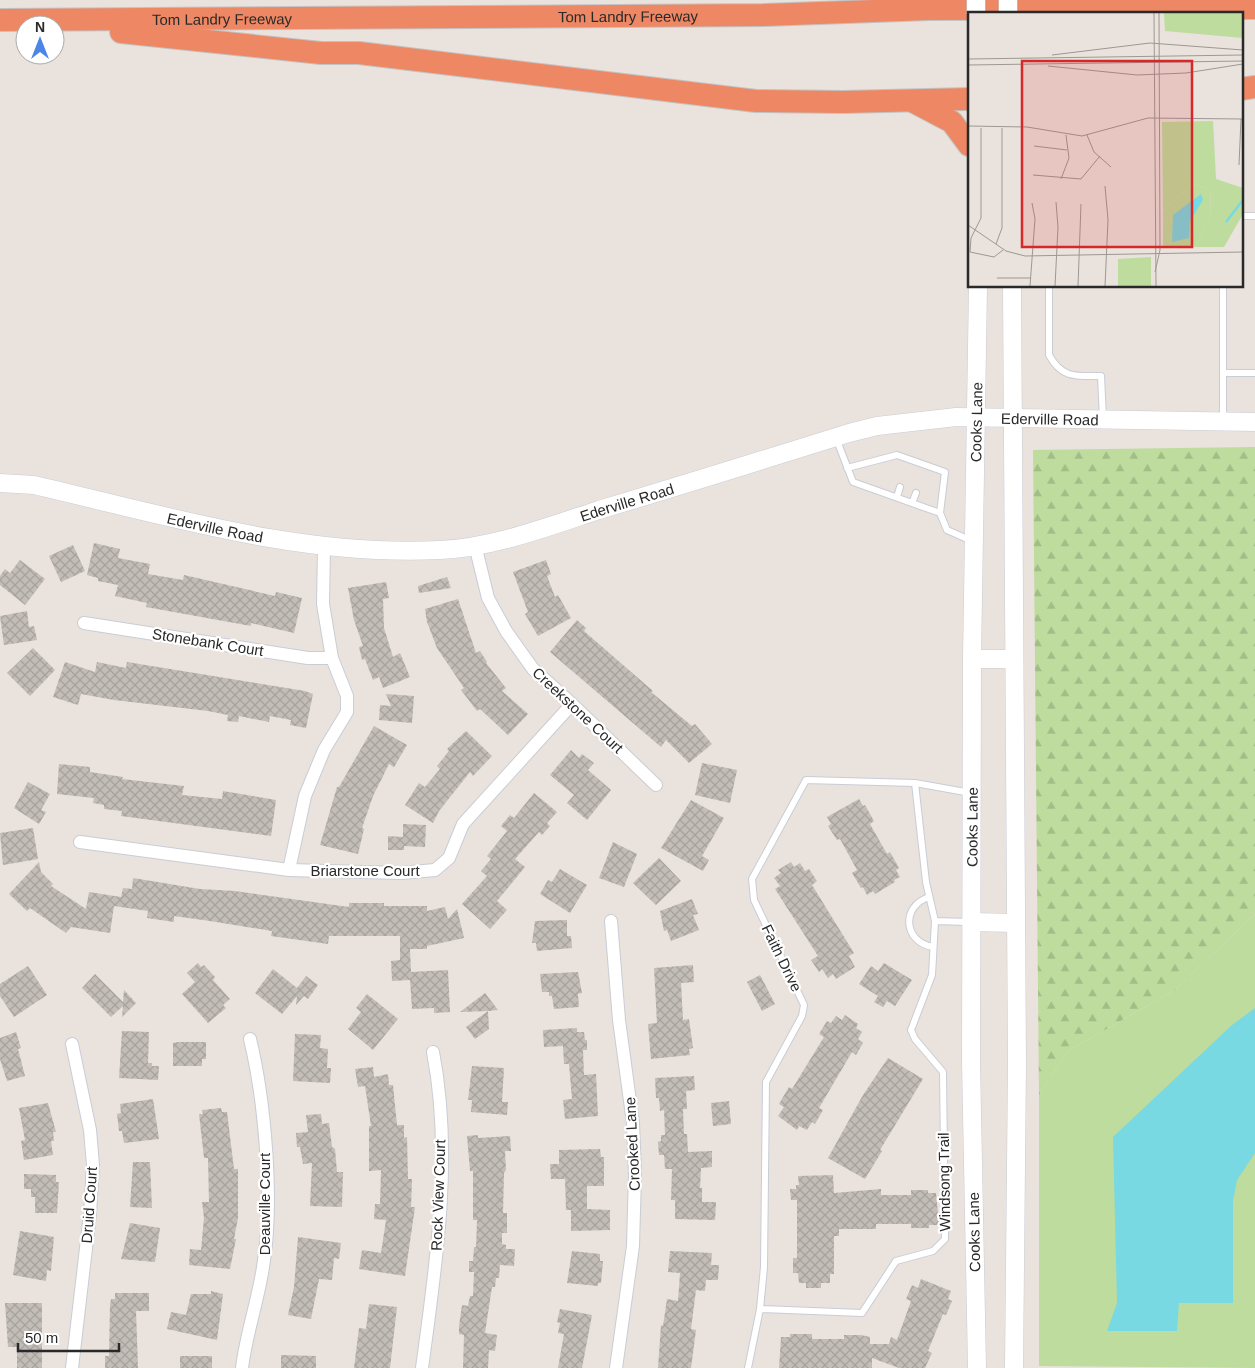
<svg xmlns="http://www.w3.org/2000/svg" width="1255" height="1368" font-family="Arial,sans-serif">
	<defs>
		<pattern id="forest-firs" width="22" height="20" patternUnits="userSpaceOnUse" patternTransform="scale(1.25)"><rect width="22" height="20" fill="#bedc9e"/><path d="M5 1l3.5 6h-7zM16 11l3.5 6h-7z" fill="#a3bd88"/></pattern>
		<pattern id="building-cross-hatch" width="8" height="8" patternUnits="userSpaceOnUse" patternTransform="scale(1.25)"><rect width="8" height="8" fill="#c3bdb8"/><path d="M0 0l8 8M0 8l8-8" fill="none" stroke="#a8a29e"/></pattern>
	</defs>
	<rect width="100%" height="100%" fill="#eae2dc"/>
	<path fill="#bedc9e" d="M1255,914V1368L1039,1366V1095L1068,1051L1175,990Z"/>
	<path fill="url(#forest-firs)" d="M1255,447V914L1175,990L1068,1051L1039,1095L1033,450Z"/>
	<path fill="#79d9e2" d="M1255,1008V1153L1237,1180L1233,1201V1303H1179L1177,1331H1107L1117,1303L1113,1137L1232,1025Z"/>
	<path fill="url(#building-cross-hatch)" d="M94,543L120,549L118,558L150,564L148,574L183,580L184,575L275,596L276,592L302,598L294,633L251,623V626L146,607L147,603L115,596L118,585L98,581V578L87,575Z
		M73,545L85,571L61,582L49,556Z
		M20,560L45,579L25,605L0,585V576L5,569L10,573Z
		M546,560L551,574L547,576L555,597L558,595L571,618L538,636L525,614L528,612L513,572Z
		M447,577L451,588L419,593L418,586Z
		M386,582L389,598L383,599L384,628L393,657L400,653L410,677L383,688L379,677L373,680L365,659L362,660L359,647L363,646L354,620L348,588Z
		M458,599L476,653L480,651L487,662L486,663L506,688L502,691L528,714L508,735L480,709L477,711L461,690L464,688L437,648L427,622L425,609Z
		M27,611L29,627L34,626L37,640L4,645L0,616Z
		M577,620L586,628L584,631L653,691L651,692L692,726L695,724L712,744L689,763L666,740L661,747L550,652Z
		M33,648L55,670L30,696L7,673Z
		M65,662L95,672L97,662L126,668L127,662L305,691L313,694L306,728L290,725L291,720L270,716L269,722L239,716L238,722L227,721L228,715L208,711L114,700L81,694L78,705L53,697Z
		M386,694L414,696L412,723L379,720L380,705L391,706Z
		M374,726L407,745L394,767L389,764L373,796L362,828L364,829L358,854L320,845L337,787H339Z
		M466,731L492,756L473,776L470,772L439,811L433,823L405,805L419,783L425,787L440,769L437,766L449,751L447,749Z
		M571,750L579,758L582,754L594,763L588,770L611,790L587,820L567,803L574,795L550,775Z
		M702,763L737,770L730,803L695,795Z
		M59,764L90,767V772L123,777L122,779L184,786L182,795L222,799L223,791L276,800L271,836L121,816L122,811L104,809V805L93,803L94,798L57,794Z
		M28,782L50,794L41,810L46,812L39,824L14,808Z
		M534,793L557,812L547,823L550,826L542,835L539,832L515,859L525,867L497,901L507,910L490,929L462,904L487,876L481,871L491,859L487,856L507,831L501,826L510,815L514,818Z
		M859,799L863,806L865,805L874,821L870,824L887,854L890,852L899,868L896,870L900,877L894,880L895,882L875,894L873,891L867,895L863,887L861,888L852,873L857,870L840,839L837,840L828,826L831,824L827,817Z
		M691,800L724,818L702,856L709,860L703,871L661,848Z
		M403,824L426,825L425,847L404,846V850H388V836L403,837Z
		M33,828L38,859L3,865L0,833Z
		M613,842L637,854L624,887L599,878Z
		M659,858L681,881L656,905L633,883Z
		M39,862L41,872L53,884L51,886L86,909L89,892L121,897L123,888L132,889L133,878L200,889L235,891L349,907V903H384V906H427V911L445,907L448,919L457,909L464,938L427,946V949H410L411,972L448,970L450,1012L434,1013V1008L412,1009L410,980L392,981L391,961L400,960V936H329L328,944L271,936L272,931L210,921L174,916V922L147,918L148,911L114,906L110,933L71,927L66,933L30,908L27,911L9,894Z
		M791,862L794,867L800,863L805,871L809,869L817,881L812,885L854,953L849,956L855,967L836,979L833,974L828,978L822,969L819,972L811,960L818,956L775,889L780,886L774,878L781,873L778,870Z
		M560,869L587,885L570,913L540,894L548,880L552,882Z
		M692,899L698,914L693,915L699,930L671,941L667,930L664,931L660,911Z
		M567,920V936H571L572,948L537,951L536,943H532L535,921Z
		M198,963L201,967L204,965L215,977L213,980L230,999L223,1005L226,1008L208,1023L182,994L195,982L187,973Z
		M884,963L912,980L895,1006L887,1001L883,1007L874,1002L878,996L859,984L871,966L878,971Z
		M693,965L694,982L681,983L683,1020L689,1019L693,1048L689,1049L690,1055L651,1059L648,1024L657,1023L654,968Z
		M28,966L47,995L14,1017L0,996V984Z
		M273,969L297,988L306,976L318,985L308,999L304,996L296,1005L297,996L282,1014L255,993Z
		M578,972L582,993L578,994L579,1007L554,1009L552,996H549V992H542L540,974Z
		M95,974L123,1002L124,990L136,1003L122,1017L123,1006L111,1017L82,988Z
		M760,975L775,1004L762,1011L747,982Z
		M485,993L498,1010L488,1011L489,1029L475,1039L466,1027L488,1011L460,1012Z
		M367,994L398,1019L373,1050L348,1029L361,1012L356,1008Z
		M845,1015L858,1024L856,1028L862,1032L858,1039L863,1043L856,1055L852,1052L819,1108L823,1110L815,1124L812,1122L807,1130L799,1126L797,1130L778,1116L784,1107L779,1104L789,1087L792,1089L824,1037L819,1034L827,1021L831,1023L836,1016L842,1020Z
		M577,1028V1032H584L585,1040H587V1050H583L584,1075L596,1074L598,1116L565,1119L563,1100L572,1099L569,1064H564L563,1046L544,1047L543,1030Z
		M122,1031L149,1032L148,1063H152V1066H159L158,1080L119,1078Z
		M16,1032L21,1048L18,1049L25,1076L7,1081L0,1059V1038Z
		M295,1034L321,1035L320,1048L328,1049L327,1068H331L330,1083L293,1081Z
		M178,1042H206V1059H202V1066H173V1043Z
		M888,1058L923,1079L880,1150L882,1151L865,1179L828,1158L863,1095Z
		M472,1066L504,1068L502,1102H508L507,1115L471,1112L472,1100H468Z
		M373,1067L374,1077L388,1074L389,1085H393L397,1125H404V1138L407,1137L408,1179H412L411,1207H415L405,1276L359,1269L362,1250L381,1253L386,1220L374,1219L375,1204H380L381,1170L369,1171V1126H371L365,1086L358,1087L355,1069Z
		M694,1076L695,1090L686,1091L687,1109H683L684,1134H687L688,1152L712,1151V1167L701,1168L700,1188H702V1202H716L715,1220L675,1219V1200H671L672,1169H665L664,1155H659L658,1142L661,1141V1135H665L664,1110L660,1111L659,1098H656L655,1078Z
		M153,1099L159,1139L124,1143L122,1131H119L117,1114L121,1113L120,1104Z
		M729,1101L731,1124L713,1126L711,1103Z
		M48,1103L56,1132H53L54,1141H51L53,1155L24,1160L21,1141L25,1140L19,1108Z
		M221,1108L222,1112H227L234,1169H238V1218L234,1239H236L230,1269L189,1265L190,1249L201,1250L204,1218L202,1202H209L208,1158H204L199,1114H203L202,1110Z
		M321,1114L322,1124L329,1123L332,1147L335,1149L337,1172H343L342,1207L310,1206L312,1163L303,1164L300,1147H297L296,1133L308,1132L306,1115Z
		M478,1135V1138L510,1136L511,1151H505L506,1170L504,1173L503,1213H507V1233H502V1244L506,1245V1249H515L514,1266L500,1265L499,1278H496L495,1287H492L485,1333L497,1335L495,1351L489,1350L488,1368H463L464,1335L459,1334V1326L462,1305L468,1306L470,1296H473L474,1272H469V1261H473L474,1247H476L477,1220H473V1171H470L467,1136Z
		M600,1149L601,1157H604V1186H587V1209L610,1210V1230L571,1231V1210H566L565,1179H551L550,1164H559V1150Z
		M133,1162H150L152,1208L130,1207Z
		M24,1174L56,1175V1182H59L57,1213H35V1197H31V1189H24Z
		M833,1175L834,1193L881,1189V1195H911V1190H928V1193H936L939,1225H929V1228H911V1224H876V1229H839V1236H834V1274H830V1283H821V1288H806V1283H799L798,1273H793V1258H797V1200H791L790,1189H796V1185H799L798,1176Z
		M130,1223L160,1228L155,1262L121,1259Z
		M20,1231L54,1237L51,1271L47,1270L46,1281L13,1275Z
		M298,1237L341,1243L339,1259L334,1258L332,1280L319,1279L311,1319L288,1315L294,1287Z
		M572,1251L600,1254V1261H603L601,1283H598V1286L567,1283Z
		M670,1251L712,1253L711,1265H719L718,1280H706L705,1291L696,1290L691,1329L696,1330L691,1368H658L661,1325L663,1326L667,1299L678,1301L680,1273L668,1272Z
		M921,1279L951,1291L948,1299L952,1301L946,1315L943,1314L928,1351L932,1353L925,1368H899L872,1358V1368H779L781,1337H790V1334H812V1339H844V1335H861L870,1337V1344H889L891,1337L897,1340L911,1301L906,1299L912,1285L918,1288Z
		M211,1291L223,1294L217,1340L167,1329L171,1312L186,1315L191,1294H211Z
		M115,1293H149V1311H136L138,1368H105V1356H109L110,1305L111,1299H115Z
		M5,1303H42V1368H17V1347H8Z
		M369,1304L397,1307L390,1368H354L359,1328L366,1329Z
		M560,1309L592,1315L582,1368H558L564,1334L558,1333L560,1323L557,1322Z
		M281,1355L316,1356V1368H281Z
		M180,1356H212V1368H180Z"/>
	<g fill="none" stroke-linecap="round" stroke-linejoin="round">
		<defs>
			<path id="lane" d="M1241,216H1255
				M1049,286V355C1062,379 1077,376 1101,376L1103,419
				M1223,286V420
				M1223,373H1255
				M836,438L853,482L940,513L947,530L972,541
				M847,468L897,455L945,472L940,513
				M897,497L900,487
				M912,503L916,493
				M929,897C901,906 903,942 933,947
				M935,921L969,922
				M760,1309L862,1313L896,1261L933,1251L945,1239L943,1072L915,1039L911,1030L932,975L935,921L926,882L915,783
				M748,1368L760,1309L764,1267L766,1082L802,1016L804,1005L754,900L752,879L806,780L915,783L971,793"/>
			<path id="street" d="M475,545L488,598L506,631L533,669L572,704L656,785
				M84,623L308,658H332
				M80,842L289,870L401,873L435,870L449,858L463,824L572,704
				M289,870L305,796L324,750L347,712V696L332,658L323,604L324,547
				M611,921L619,1020L633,1123L635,1174L633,1246L616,1368
				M72,1368L90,1214L93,1165L90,1130L72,1044
				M242,1368C246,1334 258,1301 263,1267C274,1203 265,1101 250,1039
				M422,1368C436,1265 453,1155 433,1052"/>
			<g id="secondary">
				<path d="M1012,286L1017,1064L1014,1368"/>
				<path id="s1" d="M0,483L34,485C168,516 301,557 440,550C492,548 550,526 599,510C683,485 766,459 849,433L877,426L956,417L1255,422"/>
				<path d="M972,659H1014"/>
				<path d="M971,922L1015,923"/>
				<path id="s2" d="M977,1368L971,1061L972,659L978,286"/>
			</g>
			<g id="highway">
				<path id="s3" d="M0,20L764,15L929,9L1255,8"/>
				<path d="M121,32L321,53H359L756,101L843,102L969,99"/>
				<path d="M1241,89L1255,87"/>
				<path d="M914,102L952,122L969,145"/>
			</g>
		</defs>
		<use href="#lane" stroke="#c8cdd6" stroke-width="8"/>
		<use href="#street" stroke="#c8cdd6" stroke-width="14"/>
		<use href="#secondary" stroke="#c8cdd6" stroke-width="19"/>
		<use href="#highway" stroke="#c3c3c3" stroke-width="24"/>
		<use href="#lane" stroke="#fff" stroke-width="6"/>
		<use href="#street" stroke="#fff" stroke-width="12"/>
		<use href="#secondary" stroke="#fff" stroke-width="18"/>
		<use href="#highway" stroke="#ee8763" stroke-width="22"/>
		<defs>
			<path id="secondary-bridge" d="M976,0V14
				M1008,0V14"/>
		</defs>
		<use href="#secondary-bridge" stroke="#c8cdd6" stroke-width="19" stroke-linecap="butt"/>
		<use href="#secondary-bridge" stroke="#fff" stroke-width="18"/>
	</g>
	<g text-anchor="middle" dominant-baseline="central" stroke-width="4.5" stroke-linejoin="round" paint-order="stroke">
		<g font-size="15" fill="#292929" stroke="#fff">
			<text stroke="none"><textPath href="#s3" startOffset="628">Tom Landry Freeway</textPath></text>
			<text stroke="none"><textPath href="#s3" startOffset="222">Tom Landry Freeway</textPath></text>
			<text stroke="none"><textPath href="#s1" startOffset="1075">Ederville Road</textPath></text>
			<text stroke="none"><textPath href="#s2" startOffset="946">Cooks Lane</textPath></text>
			<text stroke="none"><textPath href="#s1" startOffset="640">Ederville Road</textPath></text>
			<text stroke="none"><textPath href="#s1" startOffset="220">Ederville Road</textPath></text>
			<text transform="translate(208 642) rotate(9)">Stonebank Court</text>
			<text transform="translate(578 710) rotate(43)">Creekstone Court</text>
			<text stroke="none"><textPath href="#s2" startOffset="541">Cooks Lane</textPath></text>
			<text x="365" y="870">Briarstone Court</text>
			<text transform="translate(782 958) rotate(64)">Faith Drive</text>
			<text transform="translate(632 1144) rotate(-93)">Crooked Lane</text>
			<text transform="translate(944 1182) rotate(-91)">Windsong Trail</text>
			<text transform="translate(438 1195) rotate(-88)">Rock View Court</text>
			<text transform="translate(264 1204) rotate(-90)">Deauville Court</text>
			<text transform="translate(89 1205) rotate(-86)">Druid Court</text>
			<text transform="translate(974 1232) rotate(-91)">Cooks Lane</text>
		</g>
	</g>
	<g transform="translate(968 12)">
		<rect width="275" height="275" fill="#eae2dc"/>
		<path d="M196,1H275V26L197,19ZM225,172L242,177L243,202L228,235L195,234V198Z" fill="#bedc9e"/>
		<path d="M245,109L248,167L275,176V202L256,235H228L243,202L242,177L225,172L195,198L194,110ZM183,245V274H150V247Z" fill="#bedc9e"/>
		<path d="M233,182L235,188L222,209L221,226L204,230L205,203Z" fill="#79d9e2"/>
		<path fill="none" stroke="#79d9e2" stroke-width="2.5" d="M258,210L275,188"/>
		<path fill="none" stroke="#9d9894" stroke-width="1" d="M186,1L188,274M84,43L182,31L275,38M0,47L275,43M0,53L275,49M80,54L169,63L218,61L275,52M0,114L59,115L114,124L180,106L275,107M13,116V206L3,226L2,240L26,245L35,238M119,123L126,140L143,155M66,134L99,138M271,153L273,107M65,163L113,167L132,144M93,167L101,146L98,123M0,213L38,239L57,244L275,240M28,232L34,216V116M187,260L192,238L191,1M29,266H63M62,274L67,207L64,191M87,274L90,215L88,190M110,274L113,192M137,274L140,208L137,174"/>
		<path fill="#d62828" fill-opacity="0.15" stroke="#d62828" stroke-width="2.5" d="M54,49H224V235H54Z"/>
		<rect width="275" height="275" fill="none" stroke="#292929" stroke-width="2.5"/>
	</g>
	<g transform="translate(40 40)"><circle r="24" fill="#ffffff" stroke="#a9a9a9"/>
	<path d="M0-4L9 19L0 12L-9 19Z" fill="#4b85e8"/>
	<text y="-8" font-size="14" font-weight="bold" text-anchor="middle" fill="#292929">N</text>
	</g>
	<path d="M18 1343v8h101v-8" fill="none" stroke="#292929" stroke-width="2.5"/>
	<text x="25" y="1343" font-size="15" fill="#292929" stroke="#ffffff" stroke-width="4" paint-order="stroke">50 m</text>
</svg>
